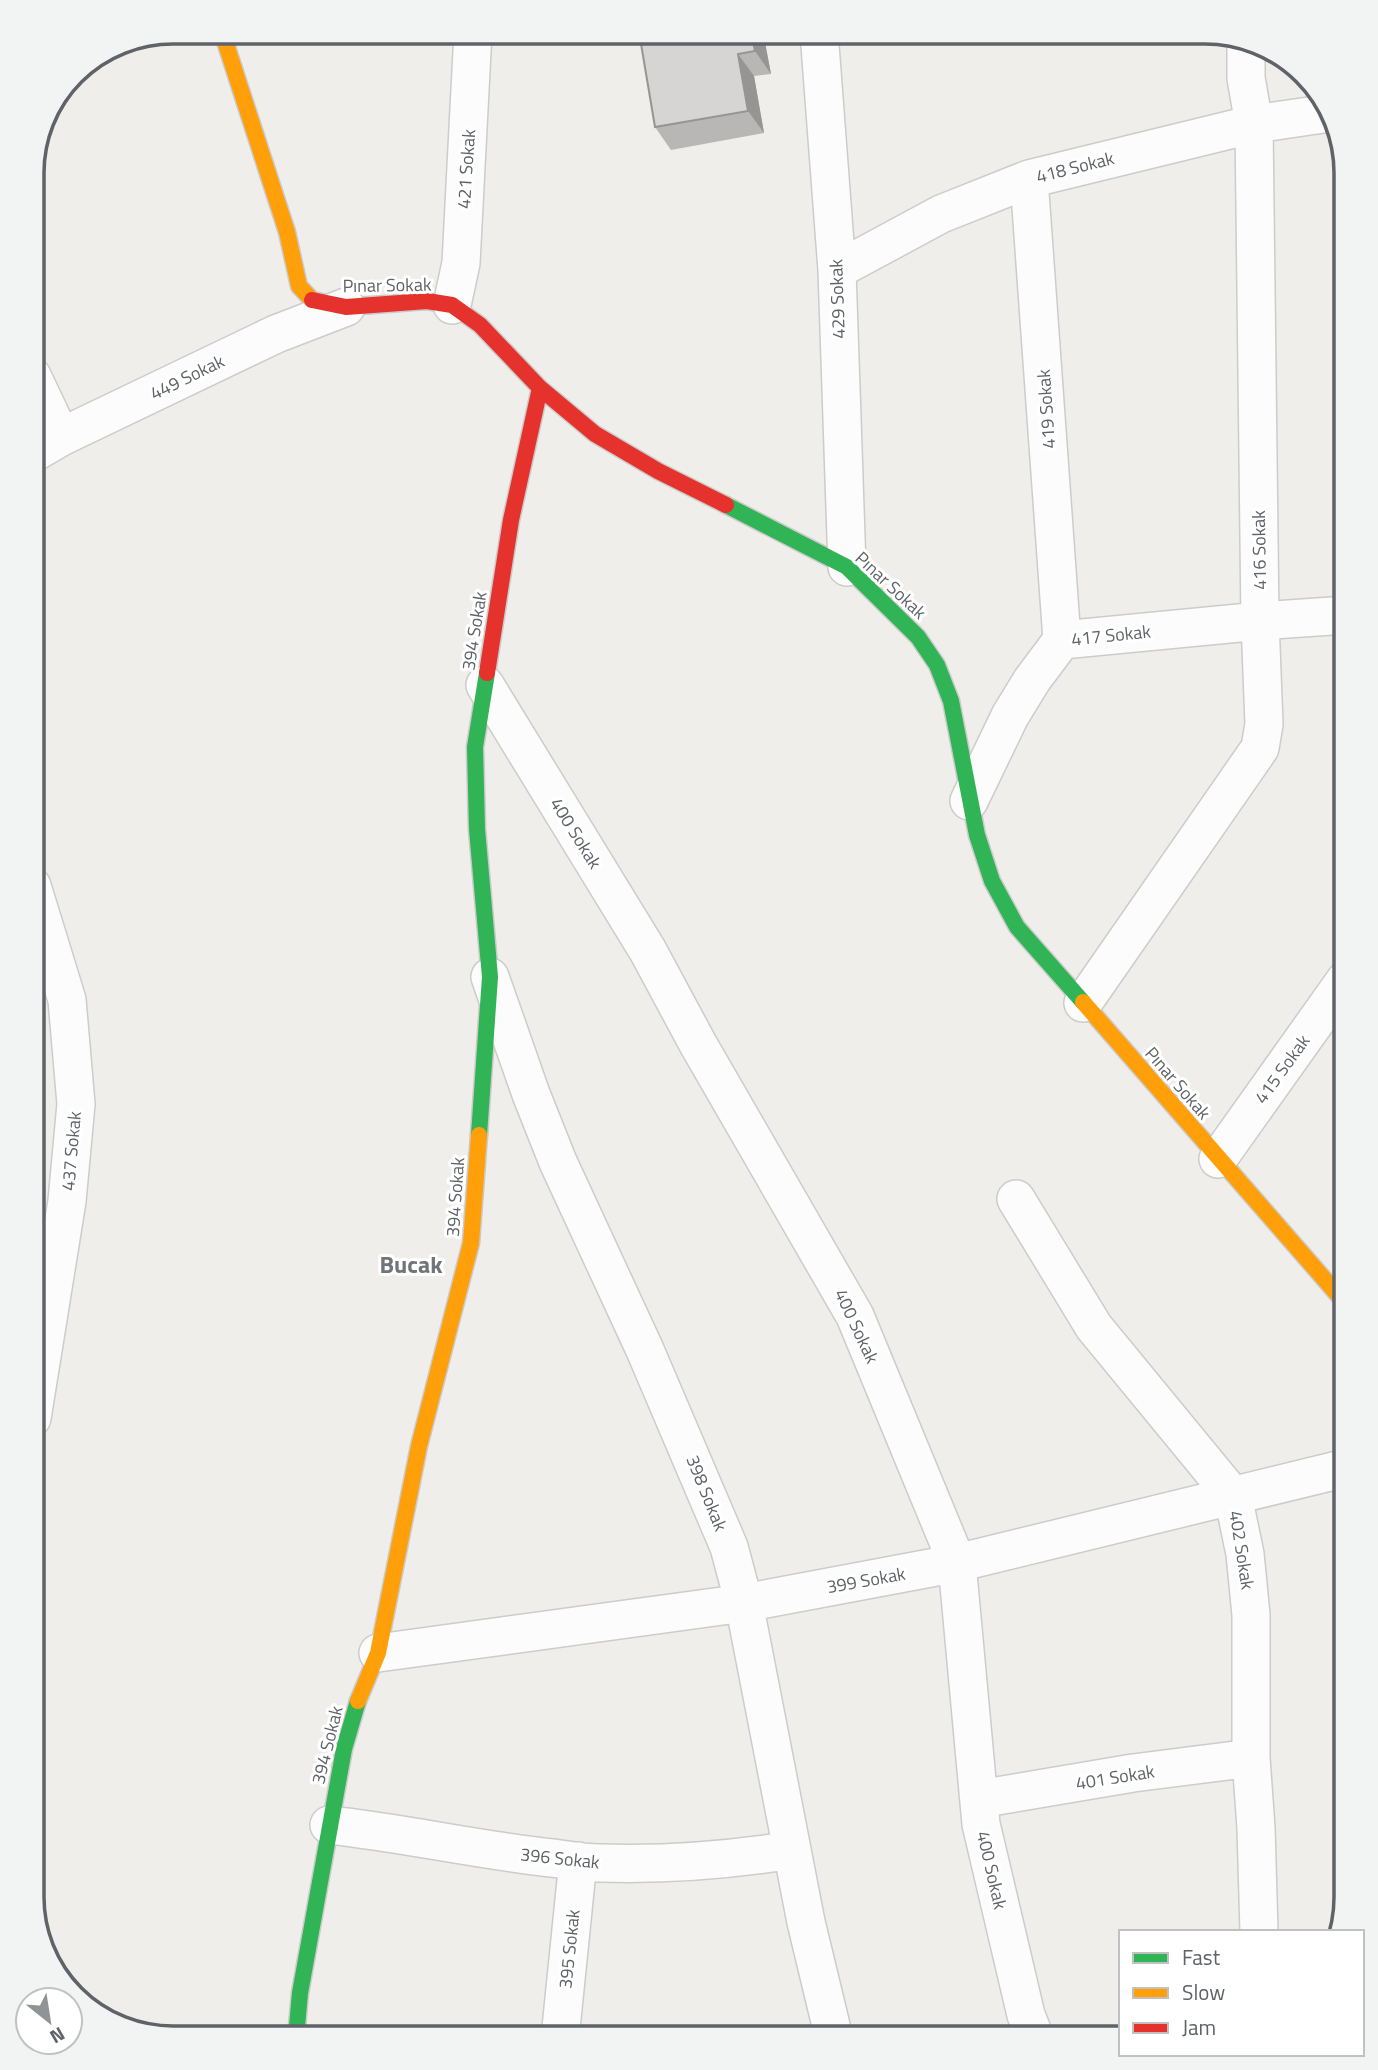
<svg xmlns="http://www.w3.org/2000/svg" width="1378" height="2070" font-family="'Titillium Web',sans-serif">
	<rect width="100%" height="100%" fill="#efeeea"/>
	<g fill="none" stroke-linecap="round" stroke-linejoin="round">
		<defs>
			<path id="street" d="M819,32L837,270L847,567
				M1029,179L1062,640
				M837,270L941,214L1029,179L1254,124L1330,113
				M452,305L461,263L473,32
				M32,376L61,437
				M32,454L61,437L276,334L346,307
				M485,685L648,951L698,1044L855,1316L957,1563L981,1824L1026,2015L1035,2038
				M969,801L1010,716L1032,680L1062,640L1260,621L1346,615
				M490,977L531,1094L558,1162L645,1350L729,1547L744,1603L806,1922L834,2038
				M1083,1003L1260,748L1264,724L1260,621L1254,124L1246,78V42
				M1218,1159L1346,979
				M1016,1199L1094,1327L1233,1496L1245,1554L1251,1615V1758L1256,1828L1259,1932
				M32,1418L67,1201L76,1104L67,1000L32,886
				M378,1653L744,1603L957,1563L1346,1468
				M979,1799L1133,1773L1251,1758
				M329,1825C404,1833 477,1850 552,1858C568,1860 584,1863 600,1863C664,1865 729,1860 792,1850
				M560,2038L578,1861"/>
			<path id="fast" d="M726,505L847,567L918,637L937,665L951,701L977,835L992,881L1017,927L1083,1002
				M479,1135L490,977L477,829L475,747L487,673
				M296,2038L300,1993L344,1749L358,1701"/>
			<path id="slow" d="M222,32L287,232L299,286L312,300
				M1083,1002L1346,1304
				M358,1701L378,1653L419,1446L471,1243L479,1135"/>
			<path id="jam" d="M312,300L346,307L427,301L452,305L480,325L540,388L595,434L658,471L726,505
				M487,673L511,520L540,388"/>
		</defs>
		<use href="#street" stroke="#cbcccc" stroke-width="40"/>
		<use href="#fast" stroke="#cacacb" stroke-width="19"/>
		<use href="#slow" stroke="#cacacb" stroke-width="19"/>
		<use href="#jam" stroke="#cacacb" stroke-width="19"/>
		<use href="#street" stroke="#fdfcfc" stroke-width="37"/>
		<use href="#fast" stroke="#30b455" stroke-width="16"/>
		<use href="#slow" stroke="#ff9f0a" stroke-width="16"/>
		<use href="#jam" stroke="#e5322d" stroke-width="16"/>
	</g>
	<path fill="#b8b7b5" d="M763,32L771,74L754,76L764,133L671,150L655,127Z"/>
	<path fill="#969594" d="M751,32H763L771,74L755,51Z
		M738,54L754,76L764,133L748,111Z"/>
	<path fill="#d6d5d3" stroke="#969594" stroke-width="2" d="M639,32H751L755,51L738,54L748,111L655,127Z"/>
	<g text-anchor="middle" dominant-baseline="central" stroke-width="6" stroke-linejoin="round" paint-order="stroke">
		<g font-size="18" fill="#5f6368" stroke="#fff">
			<text transform="translate(1075 167) rotate(-14)">418 Sokak</text>
			<text transform="translate(466 169) rotate(-86)">421 Sokak</text>
			<text transform="translate(387 285) rotate(-1)">Pınar Sokak</text>
			<text transform="translate(837 299) rotate(-92)">429 Sokak</text>
			<text transform="translate(187 377) rotate(-26)">449 Sokak</text>
			<text transform="translate(1046 409) rotate(-94)">419 Sokak</text>
			<text transform="translate(1259 550) rotate(-91)">416 Sokak</text>
			<text transform="translate(891 585) rotate(43)">Pınar Sokak</text>
			<text transform="translate(474 631) rotate(-81)">394 Sokak</text>
			<text transform="translate(1111 635) rotate(-6)">417 Sokak</text>
			<text transform="translate(576 833) rotate(58)">400 Sokak</text>
			<text transform="translate(1282 1069) rotate(-54)">415 Sokak</text>
			<text transform="translate(1178 1083) rotate(49)">Pınar Sokak</text>
			<text transform="translate(71 1151) rotate(-85)">437 Sokak</text>
			<text transform="translate(455 1197) rotate(-86)">394 Sokak</text>
			<text transform="translate(857 1326) rotate(65)">400 Sokak</text>
			<text transform="translate(707 1493) rotate(68)">398 Sokak</text>
			<text transform="translate(1242 1550) rotate(81)">402 Sokak</text>
			<text transform="translate(866 1580) rotate(-10)">399 Sokak</text>
			<text transform="translate(327 1745) rotate(-76)">394 Sokak</text>
			<text transform="translate(1115 1777) rotate(-9)">401 Sokak</text>
			<text transform="translate(560 1858) rotate(6)">396 Sokak</text>
			<text transform="translate(992 1870) rotate(77)">400 Sokak</text>
			<text transform="translate(569 1949) rotate(-84)">395 Sokak</text>
		</g>
		<g font-size="24" font-weight="bold" fill="#70757a" stroke="#fff">
			<text x="411" y="1264">Bucak</text>
		</g>
	</g>
	<path d="M0 0H1378V2070H0ZM173 44H1205A129 129 0 0 1 1334 173V1897A129 129 0 0 1 1205 2026H173A129 129 0 0 1 44 1897V173A129 129 0 0 1 173 44Z" fill="#f2f3f3" fill-rule="evenodd"/>
	<path fill="none" stroke="#5f6368" stroke-width="3.5" d="M173 44H1205A129 129 0 0 1 1334 173V1897A129 129 0 0 1 1205 2026H173A129 129 0 0 1 44 1897V173A129 129 0 0 1 173 44Z"/>
	<rect x="1119" y="1930" width="245" height="126" fill="#ffffff" stroke="#bfc1c3" stroke-width="2"/>
	<rect x="1133" y="1953" width="35" height="10" fill="#30b455" stroke="#bfc1c3" stroke-width="2"/>
	<text x="1182" y="1965" font-size="21" fill="#5f6368">Fast</text>
	<rect x="1133" y="1988" width="35" height="10" fill="#ff9f0a" stroke="#bfc1c3" stroke-width="2"/>
	<text x="1182" y="2000" font-size="21" fill="#5f6368">Slow</text>
	<rect x="1133" y="2023" width="35" height="10" fill="#e5322d" stroke="#bfc1c3" stroke-width="2"/>
	<text x="1182" y="2035" font-size="21" fill="#5f6368">Jam</text>
	<g transform="translate(49 2021) rotate(150)"><circle r="33" fill="#ffffff" stroke="#bfc1c3" stroke-width="2"/>
	<path d="M0-5L12 26L0 18L-12 26Z" fill="#919496"/>
	<text y="-10" font-size="19" font-weight="bold" text-anchor="middle" fill="#5f6368">N</text>
	</g>
</svg>
